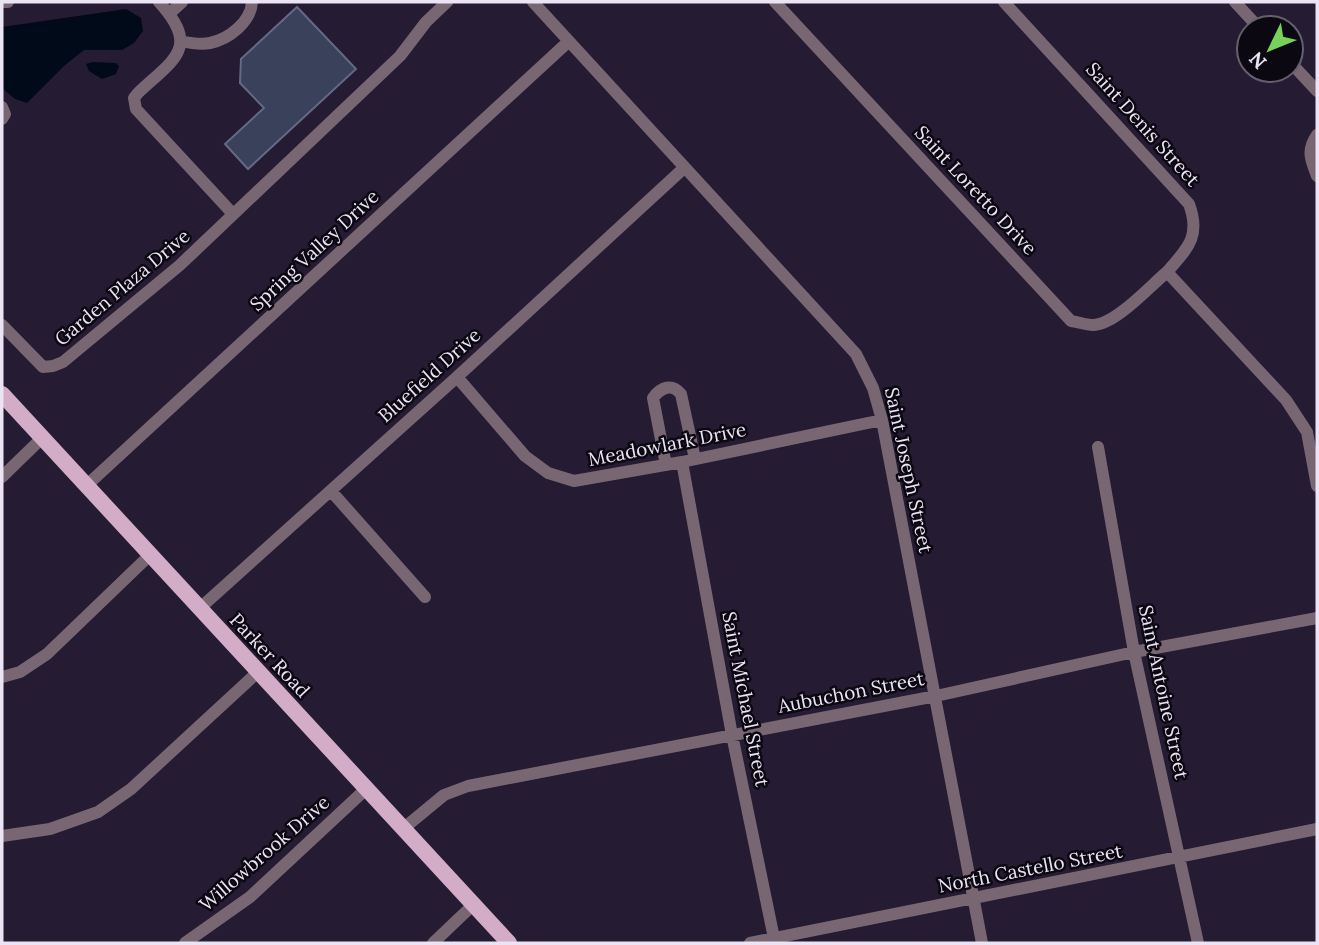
<svg xmlns="http://www.w3.org/2000/svg" width="1319" height="945" font-family="Lora,serif">
	<rect width="100%" height="100%" fill="#251b32"/>
	<path fill="#000a18" d="M126,9L141,18L143,31L134,43L122,50H84L64,66L27,103L15,99L2,88V27Z
		M92,62L116,63L119,66L116,74L102,79L89,71L86,64Z"/>
	<path fill="#39415b" stroke="#626a86" stroke-width="2" d="M297,7L356,69L248,169L225,144L264,108L240,83L241,59Z"/>
	<g fill="none" stroke-linecap="round" stroke-linejoin="round">
		<path stroke="#796673" stroke-width="12" d="M2,2H8
			M159,2C201,48 174,59 138,93L134,98L136,109L233,214
			M533,2L856,354L873,388L882,420L982,943
			M775,2L1071,321C1078,322 1086,325 1093,325C1115,325 1150,286 1167,272
			M1004,2L1189,204C1201,236 1188,248 1167,272L1286,400L1307,432L1317,486
			M1235,2L1259,28
			M170,13L182,2
			M181,41C190,43 200,45 210,43C229,39 251,22 252,2
			M1291,63L1317,91
			M2,107L5,114L2,119
			M1317,135C1306,151 1311,160 1317,176
			M2,325L43,367L53,366L63,362L180,265L400,56L426,22L447,2
			M457,377L525,456L548,473L574,481L682,462L882,420
			M1098,447L1134,652L1198,943
			M682,462L732,735L775,943
			M666,465L653,398C661,387 672,383 681,394L695,459
			M2,477L42,438
			M86,486L568,42
			M331,491L425,597
			M199,609L457,377L684,168
			M2,677L20,672L47,654L150,555
			M404,828L444,795L468,786L936,696L1134,652L1317,618
			M2,836L50,829L98,812L131,789L258,672
			M185,943L250,897L366,789
			M433,943L474,904
			M750,943L1317,829"/>
		<path stroke="#d3acc7" stroke-width="16" d="M2,394L509,943"/>
	</g>
	<g text-anchor="middle" dominant-baseline="central" stroke-width="5" stroke-linejoin="round" paint-order="stroke">
		<g font-size="19" fill="#ebe4f5" stroke="#0c0812">
			<text transform="translate(1143 124) rotate(48)">Saint Denis Street</text>
			<text transform="translate(976 190) rotate(47)">Saint Loretto Drive</text>
			<text transform="translate(314 250) rotate(-43)">Spring Valley Drive</text>
			<text transform="translate(122 287) rotate(-40)">Garden Plaza Drive</text>
			<text transform="translate(429 375) rotate(-42)">Bluefield Drive</text>
			<text transform="translate(667 444) rotate(-11)">Meadowlark Drive</text>
			<text transform="translate(909 470) rotate(78)">Saint Joseph Street</text>
			<text transform="translate(270 655) rotate(47)">Parker Road</text>
			<text transform="translate(851 692) rotate(-11)">Aubuchon Street</text>
			<text transform="translate(1164 692) rotate(78)">Saint Antoine Street</text>
			<text transform="translate(746 699) rotate(79)">Saint Michael Street</text>
			<text transform="translate(264 853) rotate(-41)">Willowbrook Drive</text>
			<text transform="translate(1030 868) rotate(-11)">North Castello Street</text>
		</g>
	</g>
	<rect width="1319" height="945" fill="none" stroke="#ebe4f5" stroke-width="7"/>
	<g transform="translate(1270 49) rotate(227)"><circle r="33" fill="#0c0812" stroke="#65606d" stroke-width="2"/>
	<path d="M0-5L12 26L0 18L-12 26Z" fill="#76d25a"/>
	<text y="-10" font-size="19" font-weight="bold" text-anchor="middle" fill="#ebe4f5">N</text>
	</g>
</svg>
